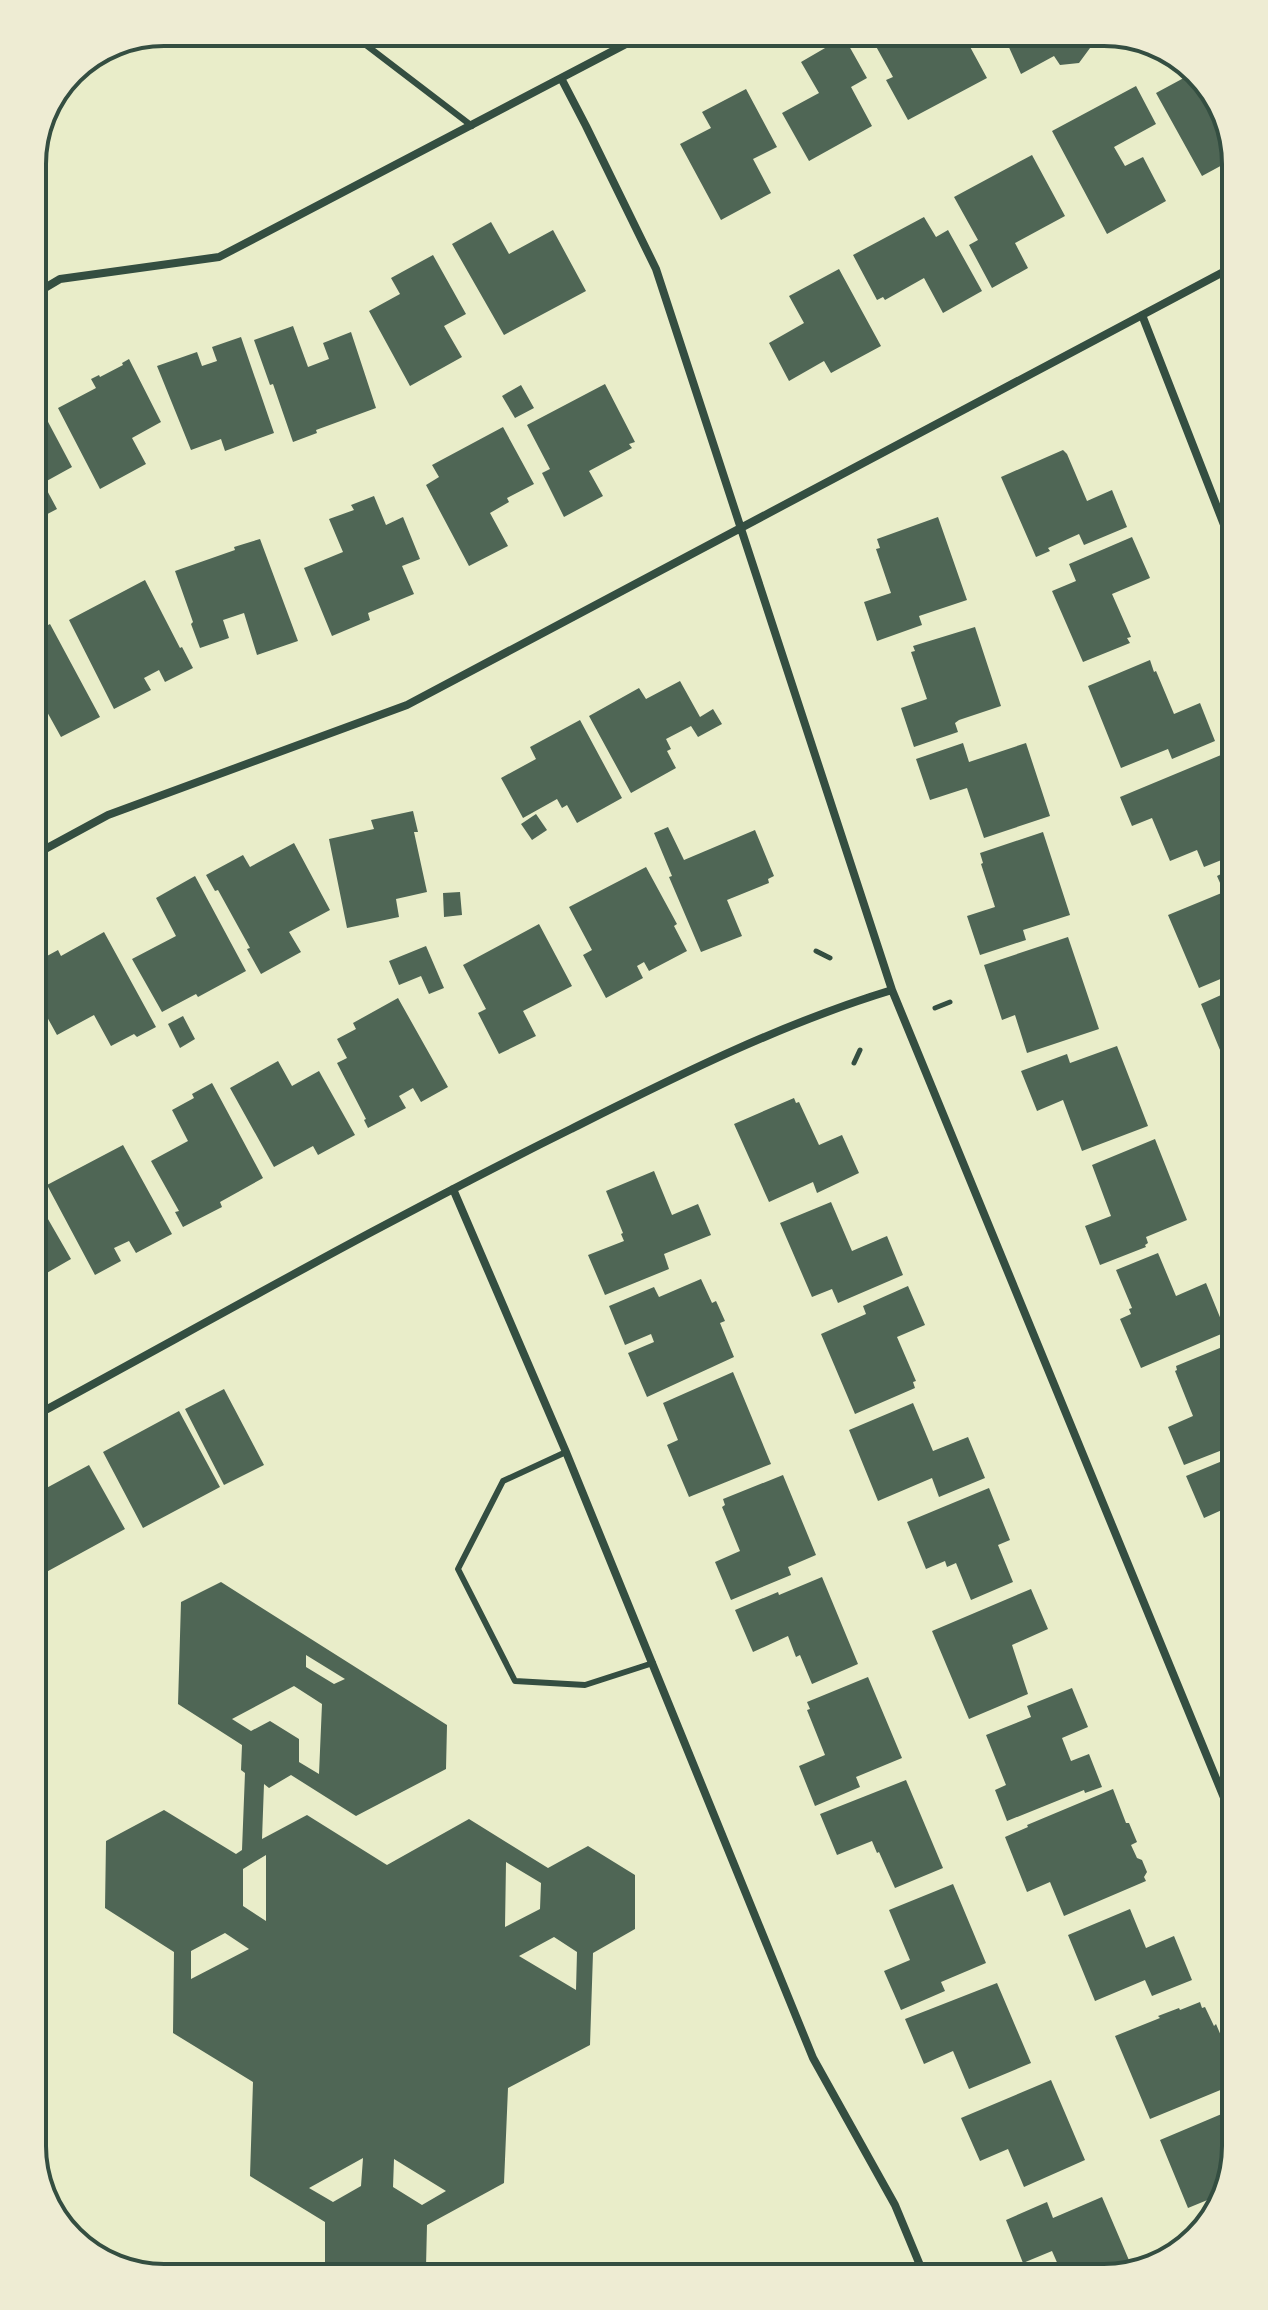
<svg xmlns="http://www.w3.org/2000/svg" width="1268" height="2310" font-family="'Asap Condensed',sans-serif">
	<rect width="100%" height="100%" fill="#e9edc9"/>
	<path fill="#4f6655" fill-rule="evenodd" d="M868,32H962L987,78L908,120L886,80L893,77Z
		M1002,32H1081L1090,48L1079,63L1060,65L1054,56L1021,74Z
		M844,37L867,78L851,87L872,126L809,161L782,113L819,93L801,62Z
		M1193,73L1226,113V123L1222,125L1226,132V163L1202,176L1156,93Z
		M1136,86L1156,124L1114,147L1125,166L1143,157L1166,201L1107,234L1052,131Z
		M746,89L777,147L753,159L771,193L721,220L680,144L711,128L702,112Z
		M1032,155L1065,216L1015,243L1028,268L992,288L969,245L978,240L954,197Z
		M924,217L936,237L948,230L982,291L943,313L924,278L885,300L883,297L877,300L853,255Z
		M491,222L509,254L553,230L586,291L504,335L452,244Z
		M433,255L466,314L444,326L462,357L410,386L369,311L400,294L391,278Z
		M839,269L881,346L831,373L824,361L789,381L769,343L804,323L789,296Z
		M293,326L308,367L329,359L323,343L351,332L376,408L316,430L317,433L293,442L273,384L270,385L254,340Z
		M241,337L274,433L225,451L221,439L191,450L157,366L197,352L202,366L217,361L212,347Z
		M129,359L161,422L132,438L146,464L100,489L58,408L96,388L91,379L99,375L100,377L123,365L122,363Z
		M605,384L635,442L629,444L632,448L589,471L603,496L564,517L542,473L550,469L527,425Z
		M521,385L534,408L515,418L502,396Z
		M38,403L72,467L43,483L57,509L34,521L33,406Z
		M503,427L534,484L507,498L509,502L490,513L508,546L469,566L426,485L439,477L432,465Z
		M1063,450L1067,454L1087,501L1112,490L1127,527L1084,545L1079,534L1048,548L1050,551L1036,557L1001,477Z
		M374,496L386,525L403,517L420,559L402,566L414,594L368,613L370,620L332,636L304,568L343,552L329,519L354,510L351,505Z
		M938,517L967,600L919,616L922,625L877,641L864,602L891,593L876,549L880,548L877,539Z
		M1132,537L1150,578L1112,594L1131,637L1127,638L1130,643L1083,662L1052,591L1076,581L1069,564Z
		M260,539L298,641L257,655L244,613L223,620L229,638L200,648L191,624L193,622L175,571L235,550L234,547Z
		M145,580L180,648L182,647L193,668L165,682L159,670L144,678L151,690L114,709L69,620Z
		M50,624L100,717L61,737L41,701L35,704V632Z
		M975,627L1001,706L959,720L955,723L958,732L914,747L901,708L927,699L911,652L915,651L913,646Z
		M1150,660L1154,672L1156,671L1174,714L1200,703L1215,741L1172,759L1168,749L1121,768L1088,686Z
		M680,681L700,717L713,709L722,724L698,737L691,726L666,739L671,749L667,751L676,768L631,793L589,716L639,688L646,699Z
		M580,720L622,798L577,823L567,805L562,808L557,799L523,818L501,778L536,759L530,747Z
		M963,743L969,762L1026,743L1050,816L984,838L967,788L930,800L916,759Z
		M1221,755L1229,775V857L1204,867L1197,850L1170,861L1152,818L1132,826L1120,797Z
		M413,811L418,832H414L427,892L396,899L399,917L347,928L329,839L374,829L371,820Z
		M536,814L547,830L532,840L521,824Z
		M668,827L684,860L755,830L774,876L768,879L769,883L727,900L742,936L701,952L669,877L672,876L654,833Z
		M1043,832L1070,915L1023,930L1026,940L980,955L967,916L995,907L981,864L983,863L980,853Z
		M294,843L330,910L289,932L301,952L261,974L247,949L250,948L218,890L215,891L206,875L243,855L250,867Z
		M646,867L677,924L674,926L687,951L649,971L644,962L637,966L643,978L606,998L583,955L592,950L569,907Z
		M1229,870L1230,975L1199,988L1168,915L1224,892L1217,876Z
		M195,876L246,971L198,997L196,994L162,1012L132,959L176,936L156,898Z
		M460,892L462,915L444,917L443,893Z
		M539,924L572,986L523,1011L536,1036L499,1054L478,1013L486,1009L463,965Z
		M104,932L156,1027L137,1037L134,1034L111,1046L94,1015L57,1035L36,997V962L58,950L61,956Z
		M1068,937L1099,1029L1027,1053L1015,1015L1002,1020L984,965Z
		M426,946L444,988L429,994L421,976L399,985L389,961Z
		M1230,991V1074L1201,1004Z
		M398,998L448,1087L421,1102L413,1088L399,1096L406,1108L368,1128L364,1120L366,1119L337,1063L347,1058L337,1039L356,1029L353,1023Z
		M183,1016L195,1039L180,1048L168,1024Z
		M1117,1046L1148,1126L1082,1151L1063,1100L1037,1111L1021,1071L1067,1054L1070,1063Z
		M278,1061L292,1086L319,1071L355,1135L318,1155L313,1146L274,1167L230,1088Z
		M212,1083L263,1178L220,1202L222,1207L183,1227L175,1212L179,1211L151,1161L188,1141L172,1110L194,1098L192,1094Z
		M794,1098L796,1103L799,1102L819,1145L842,1135L859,1173L817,1193L813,1182L769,1202L734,1124Z
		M1155,1139L1187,1220L1146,1237L1148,1243L1145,1245L1146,1247L1100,1265L1085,1226L1111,1216L1092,1165Z
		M123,1145L172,1234L136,1253L129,1241L114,1248L121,1261L95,1275L47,1185Z
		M654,1171L672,1215L698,1204L711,1235L664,1254L669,1269L605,1295L588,1255L624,1241L621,1234L623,1233L606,1191Z
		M37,1200L71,1259L45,1274L38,1261Z
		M831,1202L852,1251L887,1236L903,1275L838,1303L832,1289L812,1297L780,1223Z
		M1158,1253L1176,1296L1206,1283L1226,1332L1141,1368L1120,1319L1131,1314L1129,1309L1132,1308L1116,1270Z
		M701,1279L712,1303L716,1301L725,1321L720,1323L734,1357L647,1397L628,1353L654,1342L651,1334L625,1345L609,1306L654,1287L659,1297Z
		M908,1286L925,1325L897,1337L916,1381L913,1382L915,1388L855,1414L821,1334L866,1314L863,1306Z
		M1232,1343V1437L1227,1439L1230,1447L1184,1465L1168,1427L1193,1416L1175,1371L1177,1370L1176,1366Z
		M733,1372L771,1464L689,1497L667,1445L678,1440L663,1403Z
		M224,1389L264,1465L224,1485L185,1409Z
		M913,1403L933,1451L968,1437L985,1478L939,1497L932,1478L878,1501L849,1430Z
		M179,1411L220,1487L143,1528L103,1452Z
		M1232,1457L1233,1505L1204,1518L1186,1476Z
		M89,1465L125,1529L39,1576V1492Z
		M783,1475L816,1555L788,1567L791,1575L731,1600L715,1562L740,1551L722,1507L725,1505L723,1499Z
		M989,1488L1010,1540L998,1545L1013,1582L971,1600L956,1563L947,1567L945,1561L926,1569L907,1522Z
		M822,1577L858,1664L812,1684L800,1655L796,1657L788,1636L753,1652L735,1610L778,1592L779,1595Z
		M221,1582L447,1725L446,1769L356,1816L291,1775L269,1788L264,1784L262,1839L307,1815L387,1865L469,1819L548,1868L588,1846L635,1875V1929L593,1953L590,2045L508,2088L504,2183L427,2225L426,2267L410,2275L343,2276L325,2264V2222L250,2176L253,2082L173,2033L174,1952L105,1908L106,1841L164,1810L236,1854L242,1850L245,1773L241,1770L242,1745L178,1704L181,1602ZM306,1655L345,1679L334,1684L306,1667ZM294,1686L322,1704L319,1774L299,1762V1739L270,1721L251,1731L232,1719ZM266,1855V1921L243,1906V1869ZM506,1862L541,1883L540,1909L505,1927ZM225,1933L249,1949L191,1979V1951ZM554,1937L577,1952L576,1990L519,1956ZM363,2158L361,2186L333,2202L309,2188ZM394,2159L446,2191L422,2205L393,2187Z
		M1031,1589L1048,1629L1012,1645L1028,1694L969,1719L932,1631Z
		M868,1677L902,1758L856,1777L860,1787L815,1806L799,1766L825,1755L807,1710L810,1709L807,1702Z
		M1072,1688L1088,1727L1062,1738L1071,1761L1089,1754L1102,1787L1085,1793L1084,1790L1007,1821L995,1790L1006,1785L986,1735L1031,1717L1027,1706Z
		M906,1780L943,1868L895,1888L879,1852L877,1853L872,1841L837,1855L820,1814Z
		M1113,1789L1126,1823H1129L1137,1842L1131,1845L1137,1858L1142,1860L1147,1872L1144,1877L1146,1881L1064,1916L1050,1882L1027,1892L1005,1837L1028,1827L1027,1825Z
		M953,1884L986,1963L941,1982L945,1991L901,2010L884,1971L910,1960L889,1910Z
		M1130,1909L1146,1948L1174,1936L1192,1980L1152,1996L1145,1980L1095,2001L1068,1935Z
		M997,1983L1031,2063L969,2089L953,2051L924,2064L905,2019Z
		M1200,2002L1202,2008L1205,2007L1214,2026L1216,2024L1235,2069V2084L1150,2119L1115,2036L1160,2018L1158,2016L1179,2008L1180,2010Z
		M1051,2080L1085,2160L1024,2187L1008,2149L980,2161L961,2118Z
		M1224,2113L1236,2142V2155L1222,2194L1188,2208L1160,2140Z
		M1102,2197L1131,2265L1124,2268L1066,2269L1064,2265L1059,2267L1052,2251L1023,2263L1006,2220L1047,2202L1053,2218Z"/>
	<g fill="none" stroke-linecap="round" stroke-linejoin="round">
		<path stroke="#344e41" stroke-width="5" d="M816,951L830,958
			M935,1008L950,1002
			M854,1063L860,1050"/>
		<path stroke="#344e41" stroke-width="6" d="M349,32L472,126
			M566,1452L503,1481L458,1569L515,1681L585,1685L653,1663"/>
		<path stroke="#344e41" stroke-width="8" d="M561,78L586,126L656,269L892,990L1234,1822
			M33,295L60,279L219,257L649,32
			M1142,315L1228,535
			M36,854L108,815L407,705L1227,270
			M453,1189L566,1452L813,2058L895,2205L922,2270
			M38,1414C215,1318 391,1218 571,1129C675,1077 780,1024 892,990"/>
	</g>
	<path d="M0 0H1268V2310H0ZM164 46H1104A118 118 0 0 1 1222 164V2146A118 118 0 0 1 1104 2264H164A118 118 0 0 1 46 2146V164A118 118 0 0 1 164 46Z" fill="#eeecd3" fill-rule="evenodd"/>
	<path fill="none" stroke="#344e41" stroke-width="4" d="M164 46H1104A118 118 0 0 1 1222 164V2146A118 118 0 0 1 1104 2264H164A118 118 0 0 1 46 2146V164A118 118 0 0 1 164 46Z"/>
</svg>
